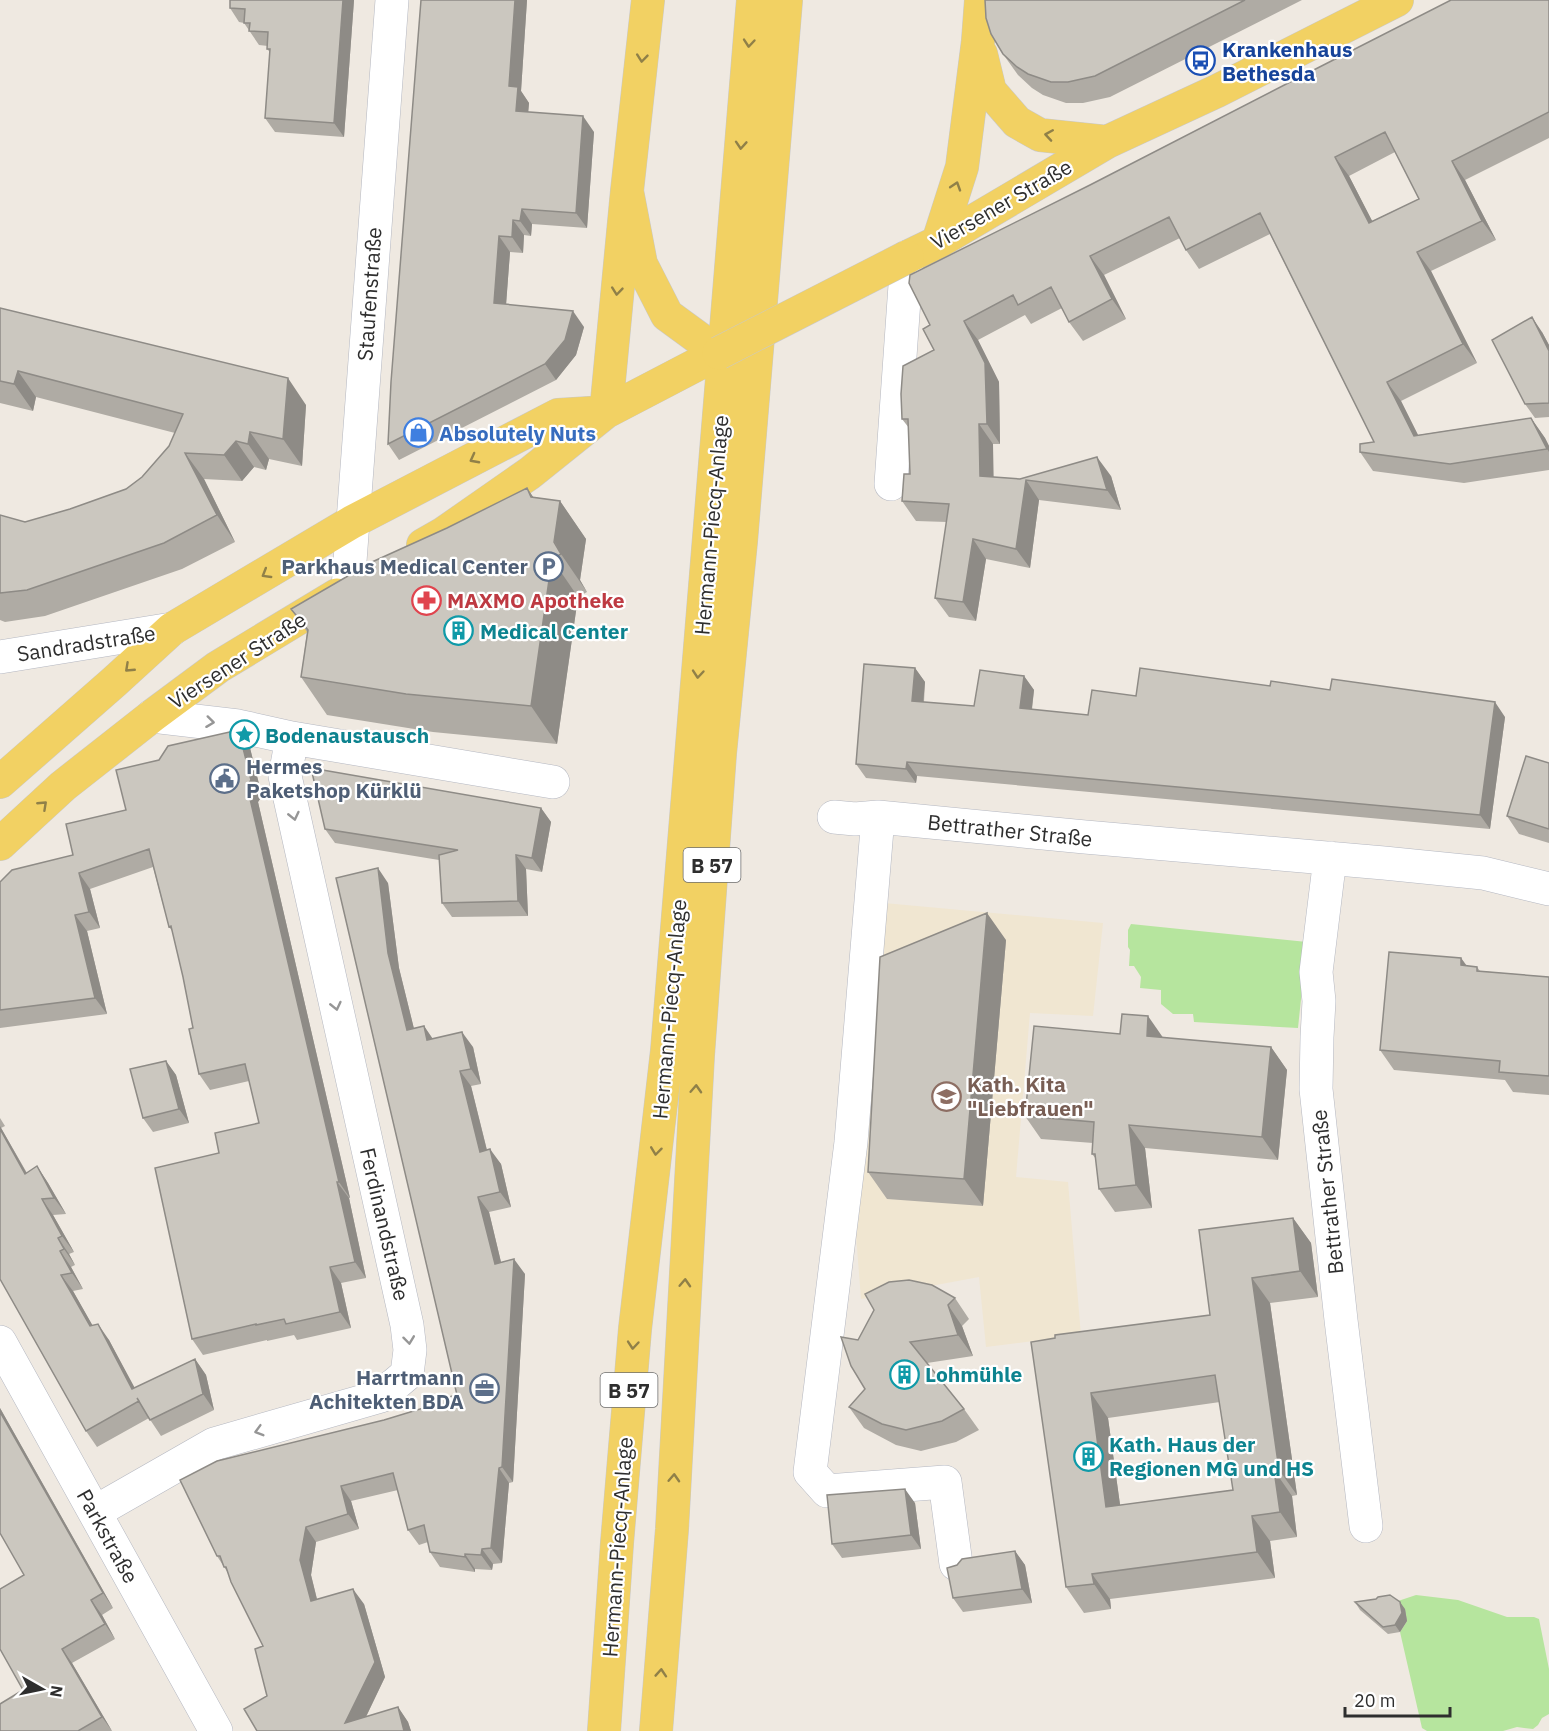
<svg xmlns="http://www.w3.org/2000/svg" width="1549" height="1731" font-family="'IBM Plex Sans',sans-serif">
	<rect width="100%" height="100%" fill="#efe9e1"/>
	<path fill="#f0e6d1" d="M884,903L1103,923L1093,1016L1030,1013L1016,1177L1068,1182L1081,1335L986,1347L979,1277L861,1299L856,1235Z"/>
	<path fill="#b6e59e" d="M1131,924L1307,942L1298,1028L1194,1022L1193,1014H1173L1161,1004V990L1140,988L1141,977L1134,966H1129L1130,950L1128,947V930Z
		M1416,1595L1458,1600L1507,1617H1534L1539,1619L1549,1669V1714L1542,1718L1538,1725L1533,1729L1517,1727L1503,1731H1427L1422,1728L1400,1632L1407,1621L1395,1602Z"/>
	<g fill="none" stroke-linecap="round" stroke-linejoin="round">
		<defs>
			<path id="minor" d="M891,484L907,257
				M348,588L392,0
				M0,657L172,629
				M152,716L238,726L292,738L553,782
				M834,817L855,819L878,817L1085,837L1384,863L1483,873L1549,889
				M878,817L851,1142L810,1472L827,1491L945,1482L956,1564
				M1330,858L1316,972L1319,1001L1317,1037L1316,1089L1341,1320L1366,1526
				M0,1342L216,1731
				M95,1512L214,1444L381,1396L407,1374L410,1350L407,1325L285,776L292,738"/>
			<path id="major" d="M981,54L990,91L1017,122L1040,135L1107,142
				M938,242L962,167L978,41L981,0
				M907,257L938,242L1107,142L1217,91L1397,0
				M606,412L627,191L648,0
				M423,545L444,533L530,473L606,412L719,353L667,315L641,264L627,191
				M0,782L114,682L172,629L352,522L558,415L606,412
				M0,844L63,786L152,716L218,667L337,595
				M604,1731L617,1543L635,1329L667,1051L753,0
				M656,1731L672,1529L698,1055L720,753L741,541L786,0"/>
		</defs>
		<use href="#minor" stroke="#b4b7c1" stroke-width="34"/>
		<use href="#major" stroke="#c9c9c9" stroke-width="34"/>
		<use href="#minor" stroke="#fff" stroke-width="33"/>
		<use href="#major" stroke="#f2d163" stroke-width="33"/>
		<defs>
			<path id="major-bridge" d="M719,353L907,257"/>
		</defs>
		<use href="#major-bridge" stroke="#c9c9c9" stroke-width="34" stroke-linecap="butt"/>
		<use href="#major-bridge" stroke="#f2d163" stroke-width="33"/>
	</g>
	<path fill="#afaba4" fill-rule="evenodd" d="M354,0L344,137L275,132L265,118L270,52L267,49L268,46L259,45L244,23L239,22L230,8Z
		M421,0H527L521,91L529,103L528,112L594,132L587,228L532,224L531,236L524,235L523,253L510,252L506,304L584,327L576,355L556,380L399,460L388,444Z
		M985,0H1302L1110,97L1083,103H1066L1043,95L1032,88L1018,75L1003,54Z
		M1549,0V138L1465,180L1496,240L1431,271L1477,363L1401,401L1418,435L1531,418L1545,438L1549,446V470L1464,483L1373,471L1360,452L1374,442L1270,234L1199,269L1186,250L1180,238L1104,275L1126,319L1083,341L1069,322L1062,308L1031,324L1025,315L978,340L999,382L1000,444H993V477L1020,479L1111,476L1121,510L1039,500L1030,568L986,559L976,621L949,617L935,598L947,522L916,521L902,501L910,474L909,428L902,419L934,350L923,329ZM1395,152L1419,199L1372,221L1349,176Z
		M0,308L306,405L302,466L269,459L266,470L254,467L242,481L204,479L235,542L182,569L45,616L5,622L0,620V515L25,522L70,509L126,489L142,477L169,446L175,433L36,397L33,411L0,403Z
		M1542,332L1549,345V417L1535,418L1525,404Z
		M527,488L533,497L560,501L586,539L580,580L587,592L578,597L557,744L433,732L327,715L301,677L307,632L291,609L447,528Z
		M915,668L925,682L924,702L974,706L1024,676L1034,690L1032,710L1088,715L1136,696L1270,686L1505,717L1490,829L917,776L916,783L866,778L856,764Z
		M239,732L250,748L262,796L258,802L350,1198H349L366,1278L341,1283L351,1328L297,1340L294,1335L267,1341V1340L203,1355L192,1339L219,1153L259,1123L249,1081L210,1090L199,1074L193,1028L183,977L173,932L169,927L153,867L90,889L100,928L87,931L107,1014L0,1028V882L73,855L126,810L159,760Z
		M1549,763V843L1519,834L1507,816Z
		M541,808L551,822L542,872L526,869L528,916L452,917L442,903L439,860L335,843L325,829Z
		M336,878L388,883L399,968L414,1029L424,1026L433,1039L473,1047L481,1084L471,1086L487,1150L501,1164L511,1207L489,1212L501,1262L525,1274L513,1482L509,1483L502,1563L493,1564L492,1570L475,1569V1572L440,1567L430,1552L428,1542L419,1545L408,1530L398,1490L351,1501L359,1529L316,1542L311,1575L317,1599L364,1604L385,1677L366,1717L398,1707L408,1722L411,1731H257L267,1696L263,1646L228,1573L217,1556L384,1420L440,1403L457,1395Z
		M1006,940L983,1206L887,1199L868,1172Z
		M1461,958L1467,966L1477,967L1480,971L1549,977V1095L1513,1092L1505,1080L1394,1070L1380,1050Z
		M1120,1034L1271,1047L1287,1070L1278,1160L1145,1148L1152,1208L1115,1212L1099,1189L1096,1159L1092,1154L1093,1143L1041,1139L1025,1116Z
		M166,1061L176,1075L189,1123L153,1132L143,1118Z
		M0,1118L5,1126L1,1128L27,1173L37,1166L48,1183L66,1214L53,1215L74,1252L69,1254L75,1265L71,1267L83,1289L73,1291L92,1325L109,1340L134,1388L195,1359L206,1375L214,1410L161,1436L149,1418L97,1447L86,1431L0,1279Z
		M1293,1218L1311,1243L1318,1297L1270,1303L1297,1495L1292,1496L1297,1537L1270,1541L1275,1578L1110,1599L1111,1609L1084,1613L1066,1587L1031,1342L1210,1315ZM1220,1402L1233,1490L1120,1505L1108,1418Z
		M955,1298L969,1319L962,1326L973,1356L927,1363L964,1409L979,1430L956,1442L921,1451L896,1445L864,1428L849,1407L865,1389L858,1340Z
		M0,1408L113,1608L102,1615L115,1639L72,1663L112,1731H0L23,1690L24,1575Z
		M915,1503L921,1549L842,1558L832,1544Z
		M1015,1551L1025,1565L1032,1603L963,1612L953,1598Z
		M1355,1602L1405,1609L1407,1621L1400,1632L1388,1634L1360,1610Z"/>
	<path fill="#8e8b86" d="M343,0H354L344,137L334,123Z
		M515,0H527L521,91L529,103L527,127L516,111L509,86Z
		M583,116L594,132L587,228L576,213Z
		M1335,157L1349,176L1383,242L1369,223Z
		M1452,161L1465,180L1496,240L1482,221Z
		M522,209L532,224L531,236L520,221Z
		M513,220L524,235L523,253L512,237Z
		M499,236L510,252L505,319L494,303Z
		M1417,252L1431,271L1477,363L1463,344Z
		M1090,256L1104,275L1126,319L1112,299Z
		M573,311L584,327L576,355L556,380L545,364Z
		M1532,317L1542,332L1549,345V351Z
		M964,321L978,340L999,382L1000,444L987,424Z
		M18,371L36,397L33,411L14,384Z
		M288,378L306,405L302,466L283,439Z
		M1387,382L1401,401L1428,455L1414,436Z
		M1531,418L1545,438L1549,446V452Z
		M979,424L993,444L994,496L980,476Z
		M250,432L269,459L266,470L248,444Z
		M236,441L254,467L242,481L224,455Z
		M185,453L204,479L235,542L217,515Z
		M1097,457L1111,476L1121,510L1107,490Z
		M1026,480L1039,500L1030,568L1016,549Z
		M527,488L553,526L560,501L586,539L580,580L587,592L561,554Z
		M973,539L986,559L976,621L963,602Z
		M552,559L578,597L557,744L531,706Z
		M915,668L925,682L922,716L912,701Z
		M1024,676L1034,690L1030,723L1020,708Z
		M1495,702L1505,717L1490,829L1480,815Z
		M239,732L250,748L262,796L258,802L350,1198L339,1182L247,786Z
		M907,762L917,776L916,783L906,769Z
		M541,808L551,822L542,872L532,858Z
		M516,855L526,869L528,916L518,901Z
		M378,868L388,883L399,968L418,1045L407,1030L388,953Z
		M79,873L90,889L100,928L89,912Z
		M987,913L1006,940L983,1206L964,1179Z
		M75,915L87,931L107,1014L95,998Z
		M1461,958L1475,978L1461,965Z
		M1148,1016L1164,1039L1147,1036Z
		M424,1026L434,1041L427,1040Z
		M462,1032L473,1047L481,1084L471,1069Z
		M1271,1047L1287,1070L1278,1160L1262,1137Z
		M166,1061L176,1075L189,1123L179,1109Z
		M460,1071L471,1086L491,1167L480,1152Z
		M1129,1125L1145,1148L1152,1208L1136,1185Z
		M0,1126L36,1190L25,1174L0,1129Z
		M490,1149L501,1164L511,1207L500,1192Z
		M37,1166L48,1183L66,1214L54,1198Z
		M337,1182L349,1198L366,1278L355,1262Z
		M478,1197L489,1212L505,1279L495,1264Z
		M42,1199L53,1215L74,1252L62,1236Z
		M1293,1218L1311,1243L1318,1297L1300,1271Z
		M58,1238L69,1254L75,1265L64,1249Z
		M60,1251L71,1267L83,1289L72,1273Z
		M514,1259L525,1274L513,1482L502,1467Z
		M330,1267L341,1283L351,1328L340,1312Z
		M61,1275L73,1291L102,1342L90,1326Z
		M1252,1278L1270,1303L1297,1495L1279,1470Z
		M948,1305L962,1326L973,1356L958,1335Z
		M98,1324L109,1340L144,1405L132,1389Z
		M195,1359L206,1375L214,1410L203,1394Z
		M1091,1393L1108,1418L1124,1533L1106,1507Z
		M0,1408L113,1608L103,1593L0,1412Z
		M499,1468L509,1483L502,1563L491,1548Z
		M1274,1470L1292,1496L1297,1537L1280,1512Z
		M341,1486L351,1501L359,1529L348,1514Z
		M905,1489L915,1503L921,1549L911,1535Z
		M1252,1516L1270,1541L1275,1578L1257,1552Z
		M306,1527L316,1542L311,1575L321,1616L311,1601L300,1560Z
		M482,1549L493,1564L492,1570L481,1555Z
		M1015,1551L1025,1565L1032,1603L1022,1589Z
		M465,1554L475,1569V1572L465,1557Z
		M1092,1574L1110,1599L1111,1609L1094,1584Z
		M353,1589L364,1604L385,1677L359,1731L345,1723Z
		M91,1600L102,1615L115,1639L105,1624Z
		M1400,1602L1405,1609L1407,1621L1400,1632L1395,1625Z
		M62,1649L72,1663L112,1731L102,1717Z
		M398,1707L408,1722L411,1731H404Z"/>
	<path fill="#cbc7bf" stroke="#8e8b86" stroke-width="1.5" fill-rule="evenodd" d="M230,0H343L334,123L265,118L270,49H267L268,32L249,31L250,23H244L245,9L230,8Z
		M421,0H515L509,86L518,87L516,111L583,116L576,213L522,209L520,221L513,220L512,237L499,236L494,303L573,311L565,340L545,364L388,444L391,382Z
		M985,0H1245L1095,76L1068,82H1051L1028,74L1017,67L1003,54L991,34L986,18Z
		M1451,0H1549V112L1452,161L1482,221L1417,252L1463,344L1387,382L1414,436L1531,418L1547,449L1450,464L1360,452V444L1374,442L1260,213L1186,250L1169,217L1090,256L1112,299L1069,322L1051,287L1018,305L1013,295L964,321L985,363L987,424H979L980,476L1020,479L1097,457L1107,490L1026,480L1016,549L973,539L963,602L935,598L949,504L902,501L904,474H910L908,419H902L901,394L903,366L934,350L923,329L930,325L909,283L910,275L1090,185L1296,79ZM1385,132L1419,199L1369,223L1335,157Z
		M0,308L288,378L283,439L250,432L248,444L236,441L224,455L185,453L217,515L164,543L27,590L0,593V515L25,522L70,509L126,489L142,477L169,446L183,414L18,371L14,384L0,381Z
		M1532,317L1549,351V403L1525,404L1492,340Z
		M527,488L531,497L560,501L554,542L561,554L552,559L531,706L406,694L301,677L308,630L291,609L372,562L447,528Z
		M864,664L915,668L912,701L974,706L980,670L1024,676L1020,708L1088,715L1092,690L1136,696L1140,668L1270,686L1271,681L1330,690L1332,679L1495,702L1480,815L907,762L906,769L856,764Z
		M234,731L239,732L251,780L247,786L339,1182H337L355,1262L330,1267L340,1312L286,1324L284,1319L256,1325V1324L192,1339L155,1168L219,1153L215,1133L259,1123L245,1064L199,1074L189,1029L193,1028L183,977L171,926L169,927L149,849L79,873L89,912L75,915L95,998L0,1010V882L12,870L73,855L66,824L126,810L116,770L159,760L168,746Z
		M1526,756L1549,763V829L1507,816Z
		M311,768L541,808L532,858L516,855L518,901L442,903L439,855L458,850L325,829Z
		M378,868L388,953L407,1030L424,1026L427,1040L462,1032L471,1069L460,1071L480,1152L490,1149L500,1192L478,1197L495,1264L514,1259L502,1467L499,1468L491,1548L482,1549L481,1555L465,1554V1557L430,1552L424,1525L408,1530L393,1473L341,1486L348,1514L306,1527L300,1560L311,1601L353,1589L375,1662L345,1723L398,1707L404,1731H257L244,1709L267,1696L255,1649L263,1646L231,1582L226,1567H224L220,1556H217L180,1480L217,1461L384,1420L440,1403V1399L457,1395L336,878Z
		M987,913L964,1179L868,1172L880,957Z
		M1389,952L1461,958V965L1477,967V971L1549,977V1076L1499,1072L1500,1061L1380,1050Z
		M1122,1014L1148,1016L1147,1036L1271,1047L1262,1137L1129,1125L1136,1185L1099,1189L1095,1154H1092L1094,1122L1025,1116L1034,1026L1120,1034Z
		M166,1061L179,1109L143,1118L130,1069Z
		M0,1129L25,1174L37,1166L54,1198L42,1199L62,1236L58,1238L64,1249L60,1251L72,1273L61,1275L90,1326L98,1324L132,1389L195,1359L203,1394L150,1420L137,1398L139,1401L86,1431L0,1279Z
		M1293,1218L1300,1271L1252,1278L1279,1470H1274L1280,1512L1252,1516L1257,1552L1092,1574L1094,1584L1066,1587L1031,1342L1055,1338V1335L1210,1315L1199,1230ZM1215,1375L1233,1490L1106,1507L1091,1393Z
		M909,1280L932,1285L955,1298L948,1305L958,1335L910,1342L964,1409L942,1421L906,1430L882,1424L849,1407L865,1389L851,1366L841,1337L858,1340L874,1310L865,1294L889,1282Z
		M0,1412L103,1593L91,1600L105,1624L62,1649L102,1717L78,1731H0V1704L23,1690L0,1649V1589L24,1575L0,1533Z
		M905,1489L911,1535L832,1544L827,1495Z
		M1015,1551L1022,1589L953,1598L947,1568L957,1565L962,1559Z
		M1390,1595L1400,1602L1402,1613L1395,1625L1383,1627L1355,1602L1376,1599L1378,1597Z"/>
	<defs><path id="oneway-chevron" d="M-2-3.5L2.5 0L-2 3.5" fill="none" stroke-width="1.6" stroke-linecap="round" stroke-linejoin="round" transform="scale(1.5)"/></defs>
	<g stroke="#908048">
		<use href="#oneway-chevron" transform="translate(749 43) rotate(95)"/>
		<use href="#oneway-chevron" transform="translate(642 58) rotate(96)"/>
		<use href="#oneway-chevron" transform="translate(1049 135) rotate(-171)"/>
		<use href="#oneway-chevron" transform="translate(741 145) rotate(94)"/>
		<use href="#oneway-chevron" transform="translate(956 186) rotate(-72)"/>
		<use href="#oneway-chevron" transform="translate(617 291) rotate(96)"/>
		<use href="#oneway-chevron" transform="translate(474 459) rotate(152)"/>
		<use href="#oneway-chevron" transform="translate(266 574) rotate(149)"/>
		<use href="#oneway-chevron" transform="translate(129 668) rotate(137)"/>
		<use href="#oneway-chevron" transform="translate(698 674) rotate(95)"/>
		<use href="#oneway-chevron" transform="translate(43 805) rotate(-43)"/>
		<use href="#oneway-chevron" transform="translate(696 1089) rotate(-87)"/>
		<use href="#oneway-chevron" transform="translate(656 1151) rotate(97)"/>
		<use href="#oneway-chevron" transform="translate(685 1283) rotate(-87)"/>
		<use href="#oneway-chevron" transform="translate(633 1345) rotate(95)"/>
		<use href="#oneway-chevron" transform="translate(674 1478) rotate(-87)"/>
		<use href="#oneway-chevron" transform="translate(661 1673) rotate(-86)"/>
	</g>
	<g stroke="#969696">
		<use href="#oneway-chevron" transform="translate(210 722) rotate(7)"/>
		<use href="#oneway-chevron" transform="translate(294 816) rotate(77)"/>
		<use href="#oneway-chevron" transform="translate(336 1006) rotate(77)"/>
		<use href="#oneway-chevron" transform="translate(409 1340) rotate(83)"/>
		<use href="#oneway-chevron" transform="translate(259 1431) rotate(164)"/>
	</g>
	<defs>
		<symbol id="bus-ring" viewBox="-11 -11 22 22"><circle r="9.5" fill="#fff" stroke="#1a4fb4" stroke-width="1.5"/><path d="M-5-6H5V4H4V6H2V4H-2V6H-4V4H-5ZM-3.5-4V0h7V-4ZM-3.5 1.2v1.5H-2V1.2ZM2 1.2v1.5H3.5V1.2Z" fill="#1a4fb4"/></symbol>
		<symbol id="shop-ring" viewBox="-11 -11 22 22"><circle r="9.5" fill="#fff" stroke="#3f7fe0" stroke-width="1.5"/><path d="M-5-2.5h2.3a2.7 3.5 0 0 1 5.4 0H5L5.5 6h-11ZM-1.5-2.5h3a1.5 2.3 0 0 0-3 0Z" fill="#3f7fe0"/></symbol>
		<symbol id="parking-ring" viewBox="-11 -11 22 22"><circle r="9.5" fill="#fff" stroke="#5c6f8a" stroke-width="1.5"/><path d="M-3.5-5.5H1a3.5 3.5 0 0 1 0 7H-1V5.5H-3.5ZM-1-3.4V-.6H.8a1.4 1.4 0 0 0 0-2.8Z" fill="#5c6f8a"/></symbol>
		<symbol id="pharmacy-ring" viewBox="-11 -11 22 22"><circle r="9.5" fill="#fff" stroke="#e0444e" stroke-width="1.5"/><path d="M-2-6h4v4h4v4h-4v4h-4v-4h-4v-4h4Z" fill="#e0444e"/></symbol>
		<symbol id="building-ring" viewBox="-11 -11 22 22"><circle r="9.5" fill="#fff" stroke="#0f9aa8" stroke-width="1.5"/><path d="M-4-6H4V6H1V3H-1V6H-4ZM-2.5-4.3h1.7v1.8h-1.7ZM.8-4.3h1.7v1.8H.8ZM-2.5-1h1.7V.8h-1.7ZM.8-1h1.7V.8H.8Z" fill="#0f9aa8"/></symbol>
		<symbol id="sight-ring" viewBox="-11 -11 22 22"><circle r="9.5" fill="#fff" stroke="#0f9aa8" stroke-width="1.5"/><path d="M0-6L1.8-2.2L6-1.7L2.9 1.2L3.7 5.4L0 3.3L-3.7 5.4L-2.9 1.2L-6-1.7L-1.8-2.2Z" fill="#0f9aa8"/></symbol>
		<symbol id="civic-ring" viewBox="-11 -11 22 22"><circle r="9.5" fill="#fff" stroke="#5c6f8a" stroke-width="1.5"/><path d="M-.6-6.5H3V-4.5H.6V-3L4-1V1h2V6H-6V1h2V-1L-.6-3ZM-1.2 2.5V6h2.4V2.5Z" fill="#5c6f8a"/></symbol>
		<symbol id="school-ring" viewBox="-11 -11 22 22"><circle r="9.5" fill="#fff" stroke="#8d6e63" stroke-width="1.5"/><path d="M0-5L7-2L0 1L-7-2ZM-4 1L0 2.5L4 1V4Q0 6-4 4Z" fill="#8d6e63"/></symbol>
		<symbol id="office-ring" viewBox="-11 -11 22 22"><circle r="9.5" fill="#fff" stroke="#5c6f8a" stroke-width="1.5"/><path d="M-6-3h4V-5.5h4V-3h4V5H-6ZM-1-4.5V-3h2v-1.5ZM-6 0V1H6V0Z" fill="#5c6f8a"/></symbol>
	</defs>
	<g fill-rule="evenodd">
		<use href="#bus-ring" x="1184" y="44" width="33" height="33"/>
		<use href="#shop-ring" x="402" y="416" width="33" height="33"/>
		<use href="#parking-ring" x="532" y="550" width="33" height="33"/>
		<use href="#pharmacy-ring" x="410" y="584" width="33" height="33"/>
		<use href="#building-ring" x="442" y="614" width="33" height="33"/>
		<use href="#sight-ring" x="228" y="718" width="33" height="33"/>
		<use href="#civic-ring" x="208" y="762" width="33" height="33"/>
		<use href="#school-ring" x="930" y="1080" width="33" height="33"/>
		<use href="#building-ring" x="888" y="1358" width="33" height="33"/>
		<use href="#office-ring" x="468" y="1372" width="33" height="33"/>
		<use href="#building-ring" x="1072" y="1440" width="33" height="33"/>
	</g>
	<g text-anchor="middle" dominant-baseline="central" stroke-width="4.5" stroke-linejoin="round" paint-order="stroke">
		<g fill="#fff" stroke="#6d6d6d" stroke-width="1.5">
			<rect x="683.5" y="848" width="57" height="34" rx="4.5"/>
			<rect x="600.5" y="1373" width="57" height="34" rx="4.5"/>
		</g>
		<g font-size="20" font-weight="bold" fill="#2e2e2e">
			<text x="712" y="865">B 57</text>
			<text x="629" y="1390">B 57</text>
		</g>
		<g font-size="21" font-weight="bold" fill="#164399" stroke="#fff" text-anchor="start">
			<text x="1222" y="49">Krankenhaus<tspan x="1222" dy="24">Bethesda</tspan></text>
		</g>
		<g font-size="21" fill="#2e2e2e" stroke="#fff">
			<text transform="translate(1001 204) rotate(-30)">Viersener Straße</text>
			<text transform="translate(369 294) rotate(-86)">Staufenstraße</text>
			<text transform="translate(711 525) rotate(-85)">Hermann-Piecq-Anlage</text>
			<text transform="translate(86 643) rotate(-9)">Sandradstraße</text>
			<text transform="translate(237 660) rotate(-33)">Viersener Straße</text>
			<text transform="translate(1010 830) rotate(6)">Bettrather Straße</text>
			<text transform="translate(669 1009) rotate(-85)">Hermann-Piecq-Anlage</text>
			<text transform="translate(1327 1192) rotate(-96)">Bettrather Straße</text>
			<text transform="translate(385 1224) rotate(77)">Ferdinandstraße</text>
			<text transform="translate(108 1536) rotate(61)">Parkstraße</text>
			<text transform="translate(617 1547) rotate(-86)">Hermann-Piecq-Anlage</text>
		</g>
		<g font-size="21" font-weight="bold" fill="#366cbe" stroke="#fff" text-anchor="start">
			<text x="439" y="433">Absolutely Nuts</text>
		</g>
		<g font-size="21" font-weight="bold" fill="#4e5e75" stroke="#fff" text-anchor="end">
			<text x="528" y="566">Parkhaus Medical Center</text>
			<text x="246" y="766" text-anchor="start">Hermes<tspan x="246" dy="24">Paketshop Kürklü</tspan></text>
			<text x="464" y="1377">Harrtmann<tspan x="464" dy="24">Achitekten BDA</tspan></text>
		</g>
		<g font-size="21" font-weight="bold" fill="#be3a42" stroke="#fff" text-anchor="start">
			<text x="447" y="600">MAXMO Apotheke</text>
		</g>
		<g font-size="21" font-weight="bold" fill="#0d838f" stroke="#fff" text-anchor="start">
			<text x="480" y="631">Medical Center</text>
			<text x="265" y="735">Bodenaustausch</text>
			<text x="925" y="1374">Lohmühle</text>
			<text x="1109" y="1444">Kath. Haus der<tspan x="1109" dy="24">Regionen MG und HS</tspan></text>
		</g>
		<g font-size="21" font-weight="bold" fill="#785e54" stroke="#fff" text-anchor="start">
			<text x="967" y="1084">Kath. Kita<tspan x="967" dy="24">"Liebfrauen"</tspan></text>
		</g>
	</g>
	<g transform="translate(42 1689) rotate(99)" stroke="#ffffff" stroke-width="4.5" paint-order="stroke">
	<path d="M0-4.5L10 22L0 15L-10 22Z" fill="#2e2e2e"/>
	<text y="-9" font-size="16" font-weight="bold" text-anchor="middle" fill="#2e2e2e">N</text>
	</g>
	<path d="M1345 1707v9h105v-9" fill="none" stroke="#2e2e2e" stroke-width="3"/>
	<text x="1354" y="1707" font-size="18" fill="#2e2e2e" stroke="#ffffff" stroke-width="4.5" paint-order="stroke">20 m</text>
</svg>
